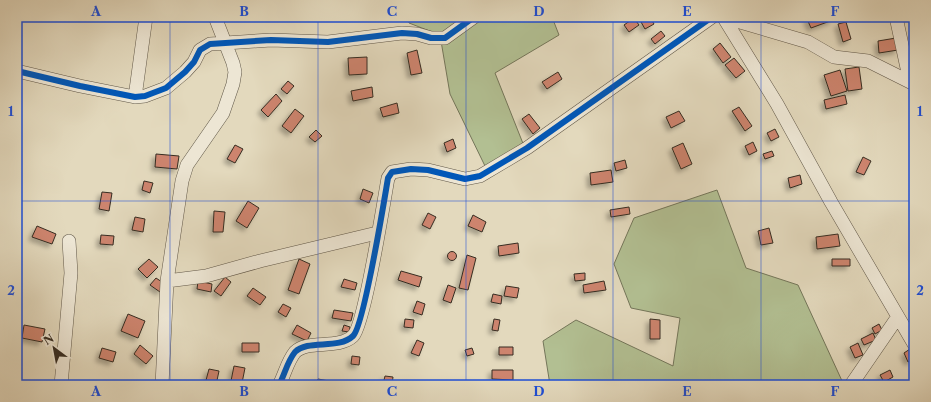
<svg xmlns="http://www.w3.org/2000/svg" width="931" height="402" font-family="'Libre Caslon Text',serif">
	<defs>
		<filter id="shadow"><feDropShadow dx="-3.5" dy="3.5" stdDeviation="2" flood-color="#0004"/></filter>
	</defs>
	<rect width="100%" height="100%" fill="#e3d9bd"/>
	<filter id="stains"><feTurbulence type="fractalNoise" baseFrequency=".005" numOctaves="4"/><feColorMatrix values="0 0 0 0 .2 0 0 0 0 .09 0 0 0 0 .02 0 0 0 .5 -.17"/></filter>
	<radialGradient id="worn" r=".72"><stop offset=".6" stop-color="#630" stop-opacity="0"/><stop offset="1" stop-color="#630" stop-opacity=".3"/></radialGradient>
	<path fill="#b2bf92" stroke="#74765a" d="M408,17H552L559,35L495,73L524,146L485,166L450,94L440,35L409,23Z
		M717,190L746,268L798,285L843,383L842,385H550L543,341L576,320L673,366L680,318L631,308L614,264L634,218Z"/>
	<path fill="#cd846e" stroke="#362d22" filter="url(#shadow)" d="M650,17L654,24L645,29L641,22Z
		M812,17H832L833,20L811,28L807,19Z
		M634,18L639,25L629,32L624,25Z
		M846,22L851,39L843,42L838,24Z
		M661,31L665,36L655,44L651,39Z
		M896,38L898,50L879,53L878,41Z
		M720,43L731,57L723,63L713,49Z
		M417,50L422,73L411,75L407,53Z
		M367,57V74L349,75L348,58Z
		M734,58L745,71L736,78L725,65Z
		M859,67L862,89L848,91L845,69Z
		M840,70L847,91L831,96L824,75Z
		M558,72L562,79L547,89L542,82Z
		M288,81L294,86L287,94L281,89Z
		M372,87L373,97L353,101L351,91Z
		M276,94L282,101L268,117L261,110Z
		M845,95L847,104L826,109L824,100Z
		M397,103L399,113L383,117L380,108Z
		M739,107L752,126L745,131L732,111Z
		M295,109L304,116L291,133L282,126Z
		M679,111L685,121L671,128L666,117Z
		M529,114L540,128L533,134L522,119Z
		M775,129L779,137L771,141L767,133Z
		M316,130L322,136L315,142L309,137Z
		M453,139L456,148L447,152L444,143Z
		M753,142L757,151L749,155L745,146Z
		M683,143L692,164L681,169L672,148Z
		M235,145L243,149L235,163L227,159Z
		M772,151L774,156L765,159L763,154Z
		M156,154L179,156L177,169L155,167Z
		M863,157L871,161L864,175L856,172Z
		M625,160L627,168L616,171L614,163Z
		M611,170L613,182L591,185L590,173Z
		M800,175L802,184L790,188L788,178Z
		M144,181L153,183L150,193L142,190Z
		M363,189L373,193L369,203L360,199Z
		M17,190L21,205L17,206Z
		M102,192L112,193L109,211L99,209Z
		M248,201L259,208L247,228L236,221Z
		M629,207L630,214L611,217L610,210Z
		M214,211L225,212L223,232H213Z
		M428,213L436,217L430,229L422,225Z
		M473,215L486,222L482,232L468,226Z
		M135,217L145,219L143,232L132,230Z
		M37,226L56,234L52,244L32,237Z
		M769,228L773,243L761,245L758,231Z
		M838,234L840,246L817,249L816,237Z
		M101,235L114,236L113,245L100,244Z
		M518,243L519,253L499,256L498,246Z
		M447.5 256a4.5 4.5 0 1 1 9 0a4.5 4.5 0 1 1-9 0Z
		M467,255L476,258L468,290L459,288Z
		M149,259L158,267L147,278L138,269Z
		M299,259L310,264L299,294L288,290Z
		M832,259H850V266H832Z
		M401,271L422,277L419,287L398,280Z
		M585,273V280L575,281L574,274Z
		M225,277L231,282L221,296L214,291Z
		M156,278L165,284L160,292L150,285Z
		M344,279L357,283L355,290L341,287Z
		M198,281L212,284L211,292L197,289Z
		M604,281L606,290L584,293L583,285Z
		M448,285L456,288L451,303L443,300Z
		M506,286L519,288L517,298L504,296Z
		M253,288L266,297L260,305L247,296Z
		M493,294L502,296L501,304L491,302Z
		M417,301L425,304L422,315L413,312Z
		M283,304L291,308L286,317L278,312Z
		M334,310L353,313L351,321L332,318Z
		M128,314L145,321L138,338L121,331Z
		M405,319L414,320L413,328L404,327Z
		M494,319L500,320L498,331L492,330Z
		M650,319L660,320V339H650Z
		M879,324L882,330L875,334L872,328Z
		M24,325L45,329L42,342L22,338Z
		M297,325L311,333L307,341L292,334Z
		M344,325L350,327L349,332L342,331Z
		M873,333L876,340L864,345L861,339Z
		M417,340L424,343L419,356L411,353Z
		M242,343H259V352H242Z
		M858,343L863,355L855,358L850,347Z
		M140,345L153,356L146,364L134,354Z
		M499,347H513V355H499Z
		M102,348L116,352L113,362L99,358Z
		M472,348L474,354L467,356L465,350Z
		M910,349L914,359L908,362L904,353Z
		M352,356L360,357L359,365L351,364Z
		M234,366L245,368L242,383L231,381Z
		M209,369L219,371L216,385L205,384Z
		M492,370H513V380L492,379Z
		M890,370L893,377L884,382L880,375Z
		M385,376L393,377L392,385L383,384Z
		M318,379L329,381L328,385H316Z"/>
	<g fill="none" stroke-linecap="round" stroke-linejoin="round">
		<defs>
			<path id="street" d="M723,17L808,42L834,57L868,61L914,84
				M896,17L910,82
				M724,18L777,104L831,202L914,344
				M17,71L80,86L135,97L145,96L166,88L185,72L194,62L200,50L210,44L271,40L328,42L402,33L417,34L431,38H445L474,17
				M135,97L146,17
				M167,281L206,276L260,261L377,233
				M61,385L71,273L69,241
				M162,385L167,281L182,181L187,165L223,113L233,84L235,72L233,63L215,17
				M279,385C285,374 287,362 295,352C308,339 338,350 353,336C364,326 384,201 388,178L392,172L411,169L428,170L465,179L480,176L527,148L712,17
				M851,385L897,318"/>
		</defs>
		<use href="#street" stroke="#615849" stroke-width="14"/>
		<use href="#street" stroke="#ede6d4" stroke-width="13"/>
		<defs>
			<path id="cycleway" d="M17,71L80,86L135,97L145,96L166,88L185,72L194,62L200,50L210,44L271,40L328,42L402,33L417,34L431,38H445L474,17
				M279,385C285,374 287,362 295,352C308,339 338,350 353,336C364,326 384,201 388,178L392,172L411,169L428,170L465,179L480,176L527,148L712,17"/>
		</defs>
		<use href="#cycleway" stroke="#ede6d4" stroke-width="8"/>
		<use href="#cycleway" stroke="#0057b8" stroke-width="6"/>
	</g>
	<path fill="none" stroke="#1d4ed8" stroke-width="1" stroke-opacity="0.55" d="M170,17V385M318,17V385M466,17V385M613,17V385M761,17V385M17,201H914"/>
	<rect width="931" height="402" fill="none" stroke="#e3d9bd" stroke-width="44"/>
	<g transform="translate(54 348) rotate(328)" stroke="#ede6d4" stroke-width="3" paint-order="stroke">
	<path d="M0-3L7 15L0 10L-7 15Z" fill="#362d22"/>
	<text y="-6" font-size="11" font-weight="bold" text-anchor="middle" fill="#362d22">N</text>
	</g>
	<rect x="22" y="22" width="887" height="358" fill="none" stroke="#1d4ed8" stroke-width="1.5"/>
	<g font-size="13" text-anchor="middle" font-weight="bold" fill="#1d4ed8">
		<text x="96" y="16">A</text>
		<text x="244" y="16">B</text>
		<text x="392" y="16">C</text>
		<text x="539" y="16">D</text>
		<text x="687" y="16">E</text>
		<text x="835" y="16">F</text>
		<text x="11" y="116">1</text>
		<text x="920" y="116">1</text>
		<text x="11" y="295">2</text>
		<text x="920" y="295">2</text>
		<text x="96" y="396">A</text>
		<text x="244" y="396">B</text>
		<text x="392" y="396">C</text>
		<text x="539" y="396">D</text>
		<text x="687" y="396">E</text>
		<text x="835" y="396">F</text>
	</g>
	<rect width="100%" height="100%" filter="url(#stains)"/>
	<rect width="100%" height="100%" fill="url(#worn)"/>
</svg>
